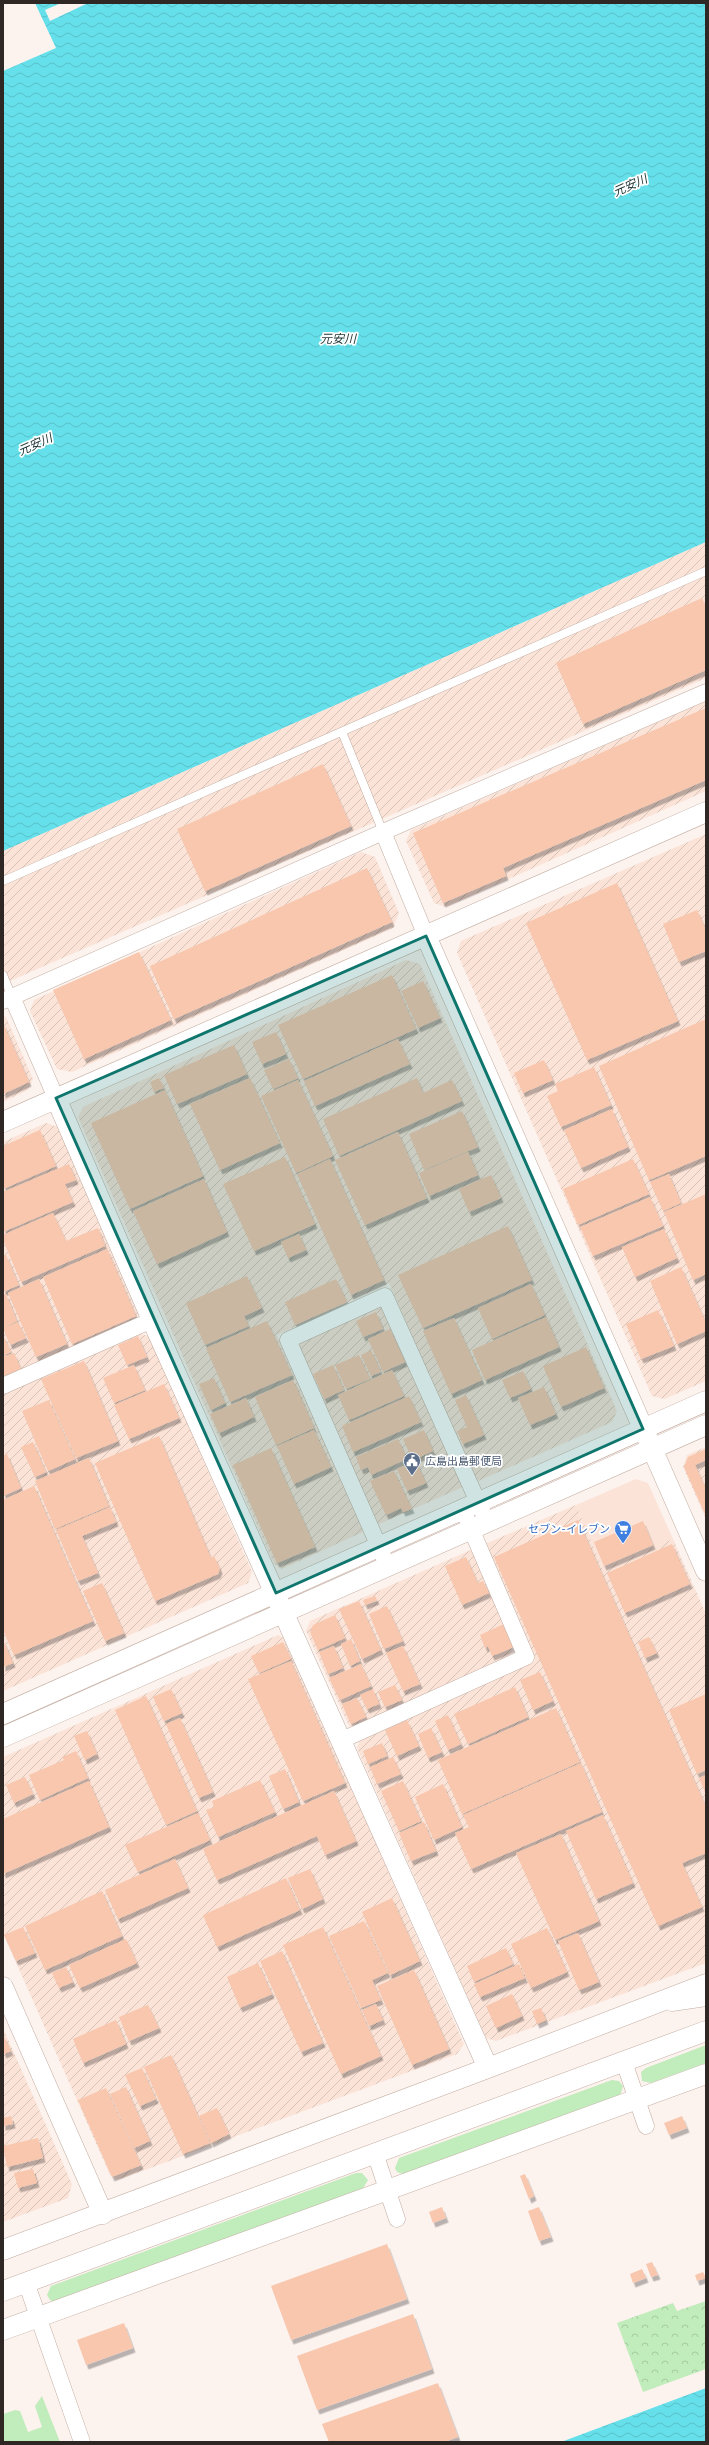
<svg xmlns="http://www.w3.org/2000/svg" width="709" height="2445" font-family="Mulish,'Noto Sans JP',sans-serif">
	<defs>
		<pattern id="industrial-furrows" width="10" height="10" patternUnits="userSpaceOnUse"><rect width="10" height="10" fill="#fce3d7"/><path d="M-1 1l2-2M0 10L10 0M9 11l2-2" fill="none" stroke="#d8c3b8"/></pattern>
		<pattern id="park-crowns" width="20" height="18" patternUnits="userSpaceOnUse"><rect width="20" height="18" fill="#c1ecbb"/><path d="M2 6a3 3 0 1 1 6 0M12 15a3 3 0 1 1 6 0" fill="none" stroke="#a6caa0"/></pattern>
		<pattern id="water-waves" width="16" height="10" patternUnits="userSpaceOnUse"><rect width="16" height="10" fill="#65e0eb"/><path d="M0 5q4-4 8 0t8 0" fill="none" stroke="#58c0c9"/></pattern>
		<filter id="shadow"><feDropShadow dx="2.5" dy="4.5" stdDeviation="0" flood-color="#0004"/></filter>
	</defs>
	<rect width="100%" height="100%" fill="#fcf2ee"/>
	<path fill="#fce3d7" d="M636,1479L648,1483L673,1539L603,1569L576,1505Z"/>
	<path fill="url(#industrial-furrows)" d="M706,542V678L3,984V851Z
		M706,701V791L446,907L434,903L406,841L411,830Z
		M706,834V1381L664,1399L652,1396L457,953L461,941Z
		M361,852L375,857L399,913L393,928L72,1072L57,1069L30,1011L34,1000Z
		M406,960L420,964L617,1411L612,1422L476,1482L389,1283L277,1335L365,1531L282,1569L274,1564L78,1117L83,1107Z
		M3,1016L6,1017L33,1079L28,1090L3,1102Z
		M46,1123L58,1127L139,1311L135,1321L3,1379V1142Z
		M375,1306L385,1308L463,1487L377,1525L298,1347L301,1339Z
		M136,1333L149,1336L252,1572L248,1583L3,1691V1392Z
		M706,1447V1519L683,1467L687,1455Z
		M576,1505L603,1569L673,1539L706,1614V1963L496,2041L486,2038L357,1748L360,1739L535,1661L485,1544Z
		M473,1549L513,1645L510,1656L354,1727L349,1726L306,1631L310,1621Z
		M278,1635L286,1639L464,2044L457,2054L118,2180L110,2175L3,1933V1757Z
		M3,2028L72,2184L68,2198L3,2222Z"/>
	<path fill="#c1ecbb" d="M706,2045V2063L651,2083L642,2081L641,2072L646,2068Z
		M612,2080L619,2081L623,2086L620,2096L403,2174L397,2172L395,2168L399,2158Z
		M356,2173H362L368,2180L362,2190L54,2302L50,2300L47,2295L51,2286Z
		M42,2396L60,2442H3V2414L15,2410L20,2411L28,2432L42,2427L35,2406Z"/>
	<path fill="url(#park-crowns)" d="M706,2301V2369L643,2392L617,2323L673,2303L677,2311Z"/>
	<path fill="url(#water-waves)" d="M35,3H706V542L3,851V71L56,48Z
		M706,2388V2442H561Z"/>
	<path fill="#fcf2ee" d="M61,3H88L50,21L45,10Z"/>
	<path fill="#f8c7ae" filter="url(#shadow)" d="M702,598L706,607V670L583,724L556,663Z
		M706,708V780L503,868L506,876L443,903L413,833Z
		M323,764L351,826L205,891L177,829Z
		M367,868L392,922L174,1019L150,966Z
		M617,883L678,1021L587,1060L526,923Z
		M697,910L706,930V951L679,962L663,924Z
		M139,952L171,1020L84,1059L53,990Z
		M392,975L416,1029L303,1079L278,1025Z
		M423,981L440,1018L418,1028L401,991Z
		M706,1019V1156L649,1180L599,1066Z
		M3,1023L29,1082L3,1094Z
		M276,1032L286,1054L262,1064L252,1042Z
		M398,1039L410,1064L315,1106L304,1081Z
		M234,1045L247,1074L177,1104L164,1075Z
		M289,1059L298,1078L273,1089L264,1070Z
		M544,1060L553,1080L523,1093L514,1073Z
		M594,1067L611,1105L561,1127L547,1096L558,1091L555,1084Z
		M159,1078L164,1088L154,1092L150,1082Z
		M250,1078L280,1143L220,1170L190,1104Z
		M417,1078L423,1093L452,1080L462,1101L339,1156L323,1119Z
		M298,1080L333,1156L296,1173L261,1096Z
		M165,1090L203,1176L130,1209L91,1123Z
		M612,1109L628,1147L581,1168L564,1130Z
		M462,1111L478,1147L424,1170L409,1134Z
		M40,1130L56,1166L3,1189V1146Z
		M398,1132L427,1198L365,1225L335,1160Z
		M468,1152L478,1175L429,1196L419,1173Z
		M285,1157L315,1224L254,1251L223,1184Z
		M330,1159L384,1280L351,1295L297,1174Z
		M633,1159L649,1194L578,1225L563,1189Z
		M69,1164L76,1180L65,1184L73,1202L3,1232V1192Z
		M669,1174L681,1203L663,1211L650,1182Z
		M491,1175L501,1198L469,1212L459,1189Z
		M204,1179L227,1232L157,1264L133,1211Z
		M706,1194V1274L693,1280L664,1212Z
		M650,1197L663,1226L593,1256L580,1227Z
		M53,1213L66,1241L98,1228L105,1246L21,1282L3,1240V1235Z
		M508,1226L532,1280L423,1328L398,1275Z
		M664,1229L677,1258L635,1277L622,1247Z
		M299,1234L306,1250L288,1258L281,1242Z
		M107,1249L136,1316L72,1344L43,1277Z
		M6,1255L19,1285L3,1292V1256Z
		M681,1267L706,1323V1331L677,1344L650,1281Z
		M247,1276L262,1308L244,1316L249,1326L205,1345L186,1303Z
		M39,1279L67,1344L36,1357L8,1293Z
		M336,1279L347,1302L295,1325L285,1302Z
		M531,1284L545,1315L492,1339L478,1308Z
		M6,1294L17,1321L3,1328V1295Z
		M658,1310L674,1346L641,1359L626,1324Z
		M376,1312L383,1329L363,1337L356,1321Z
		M546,1317L559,1347L485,1380L472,1350Z
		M454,1318L482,1380L451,1394L423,1331Z
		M267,1321L292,1375L230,1402L206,1348Z
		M18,1322L26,1338L10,1345L3,1328Z
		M390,1329L405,1362L383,1372L368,1339Z
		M3,1335L11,1352L3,1356Z
		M138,1336L147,1357L127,1365L118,1345Z
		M586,1347L604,1388L561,1407L543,1366Z
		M371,1350L381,1372L371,1376L361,1355Z
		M14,1353L21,1369L3,1376V1357Z
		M359,1355L370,1379L346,1389L335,1365Z
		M84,1361L118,1441L76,1458L41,1379Z
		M134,1365L145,1390L114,1403L103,1378Z
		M333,1365L344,1390L324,1399L313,1374Z
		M392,1370L404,1396L349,1420L338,1395Z
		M523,1371L531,1389L510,1398L502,1380Z
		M214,1378L225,1403L211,1410L199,1384Z
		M293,1380L314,1428L276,1445L255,1397Z
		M164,1384L179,1418L129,1439L114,1405Z
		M544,1387L556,1414L530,1425L518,1398Z
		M466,1395L484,1435L463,1444L457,1431L467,1427L455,1400Z
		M409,1396L421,1422L353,1452L342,1426Z
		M246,1398L254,1417L219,1433L210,1414Z
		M49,1400L75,1459L48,1471L22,1411Z
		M314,1430L331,1467L294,1484L277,1446Z
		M424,1430L433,1451L413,1460L403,1439Z
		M159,1436L211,1558L214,1556L220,1569L218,1574L155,1601L95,1463Z
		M398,1439L407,1459L371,1475L368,1467L361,1470L356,1457Z
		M33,1442L46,1472L35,1477L21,1447Z
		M271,1448L315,1547L277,1563L233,1465Z
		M706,1449V1460L695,1465L706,1489V1516L684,1467L688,1457Z
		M7,1454L21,1488L3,1496V1456Z
		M89,1458L109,1506L55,1529L35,1481Z
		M416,1461L426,1483L407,1491L397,1469Z
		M394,1471L412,1509L403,1512L401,1508L386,1515L370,1481Z
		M34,1486L93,1621L14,1655L3,1630V1500Z
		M110,1507L116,1522L82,1536L98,1573L78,1581L56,1530Z
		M578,1520L706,1807V1853L682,1863L702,1907L658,1926L494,1557Z
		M643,1521L653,1545L604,1566L594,1542Z
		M672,1544L690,1584L625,1613L607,1573Z
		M466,1557L478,1583L483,1581L489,1593L462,1605L445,1566Z
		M102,1583L124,1633L105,1641L83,1591Z
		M375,1596L377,1600L365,1605L363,1600Z
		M359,1601L381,1650L362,1659L339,1609Z
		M387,1606L403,1641L384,1649L369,1614Z
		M335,1615L345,1638L318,1650L310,1632L313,1625Z
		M504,1624L514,1647L492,1656L488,1646L485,1648L480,1635Z
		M649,1637L657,1653L645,1658L638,1642Z
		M351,1639L360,1661L350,1666L341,1644Z
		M3,1640L13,1663L3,1667Z
		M283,1642L291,1659L259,1673L251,1656Z
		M334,1646L343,1668L328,1674L319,1652Z
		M403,1646L420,1684L403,1691L386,1653Z
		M291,1661L345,1783L303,1801L248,1679Z
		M361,1664L371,1686L340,1700L329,1678Z
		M540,1672L553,1701L533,1710L520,1680Z
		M395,1685L402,1700L385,1707L378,1692Z
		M515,1687L528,1717L468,1744L454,1714Z
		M171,1689L182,1713L164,1721L153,1697Z
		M373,1689L379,1704L367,1709L360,1695Z
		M706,1694V1770L697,1774L669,1710Z
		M146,1696L197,1811L166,1825L115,1710Z
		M357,1698L366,1717L351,1724L342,1704Z
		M556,1708L580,1762L462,1814L438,1760Z
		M448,1715L461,1744L448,1750L435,1721Z
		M180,1718L213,1792L199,1798L166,1724Z
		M407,1720L419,1746L397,1756L385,1730Z
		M431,1728L442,1752L428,1758L418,1734Z
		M87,1731L97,1754L85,1760L74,1736Z
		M382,1743L387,1756L368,1764L363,1751Z
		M76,1751L88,1778L40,1800L29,1775L64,1760L62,1757Z
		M393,1757L401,1774L377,1784L370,1767Z
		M581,1763L602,1812L471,1869L455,1833L469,1827L463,1815Z
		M285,1769L299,1802L283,1809L269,1776Z
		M706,1775V1794L699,1778Z
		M25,1777L33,1794L14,1803L6,1785Z
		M260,1780L275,1812L218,1837L206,1810L214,1807L212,1801Z
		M89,1781L109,1827L3,1874V1819Z
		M403,1781L421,1821L399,1831L381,1791Z
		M443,1784L462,1827L434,1840L415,1797Z
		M334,1791L356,1841L325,1855L317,1836L217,1880L203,1849Z
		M198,1813L210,1840L138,1872L125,1845Z
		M603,1815L633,1883L596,1899L566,1831Z
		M424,1822L436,1851L411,1861L399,1833Z
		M561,1834L599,1921L555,1940L516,1853Z
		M175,1859L188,1888L118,1919L105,1890Z
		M310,1869L323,1899L302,1909L288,1878Z
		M286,1878L300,1910L217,1947L203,1915Z
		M102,1891L122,1936L45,1970L25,1926Z
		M392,1898L420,1961L390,1975L362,1912Z
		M364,1921L388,1973L372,1980L381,2000L361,2008L329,1936Z
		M23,1927L35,1953L16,1961L4,1935Z
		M323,1927L381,2056L341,2074L283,1945Z
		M547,1928L567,1972L531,1988L511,1944Z
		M578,1933L599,1982L579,1990L558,1941Z
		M126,1939L137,1963L80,1988L69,1965Z
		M506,1948L513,1964L474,1982L467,1966Z
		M282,1951L323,2043L301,2052L260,1961Z
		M258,1963L272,1994L240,2008L227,1977Z
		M519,1964L525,1978L480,1997L474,1984Z
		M66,1967L73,1982L59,1988L52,1973Z
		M414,1970L449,2049L412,2065L377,1986Z
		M512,1994L522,2016L496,2028L486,2006Z
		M376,2004L383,2020L369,2026L362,2010Z
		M148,2005L159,2028L129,2041L119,2017Z
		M541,2008L546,2020L537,2024L532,2011Z
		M116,2020L126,2044L83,2063L73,2039Z
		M3,2035L11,2051L4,2054L3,2052Z
		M171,2055L210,2143L183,2154L144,2067Z
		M142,2068L156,2099L140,2106L125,2075Z
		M126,2087L150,2141L134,2148L110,2094Z
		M106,2088L141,2165L112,2177L78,2100Z
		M217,2108L229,2134L211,2143L199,2116Z
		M11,2116L13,2124L3,2126V2118Z
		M682,2116L687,2128L669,2135L664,2123Z
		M38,2138L43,2158L7,2167L3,2146Z
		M33,2169L37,2183L18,2188L14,2173Z
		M525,2174L534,2196L529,2199L520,2176Z
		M442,2207L446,2218L433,2223L429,2212Z
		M539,2207L551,2237L539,2241L528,2211Z
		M387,2244L407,2299L291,2340L271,2286Z
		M652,2262L658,2275L651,2277L646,2264Z
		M642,2269L646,2278L633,2283L630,2274Z
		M703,2272L706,2278L697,2281L695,2275Z
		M413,2314L432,2369L317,2410L297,2356Z
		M124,2323L133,2348L86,2365L77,2340Z
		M438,2383L458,2437L444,2442H329L322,2424Z"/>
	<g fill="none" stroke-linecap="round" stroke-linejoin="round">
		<defs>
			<path id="service" d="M342,732L383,832
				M3,881L706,571
				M3,975L12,997"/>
			<path id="minor" d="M383,832L426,936
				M12,997L56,1098
				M3,1001L383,832L706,692
				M3,1386L152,1320
				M384,1558L288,1340L385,1296L487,1522
				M342,1740L526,1657L463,1510
				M672,2003L706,1998
				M624,2062L646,2126
				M375,2153L397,2219
				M26,2282L82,2442"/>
			<path id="tertiary" d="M426,936L706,1571
				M56,1098L152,1320L488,2068
				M3,1122L706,812
				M3,1714L706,1401
				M3,1737L706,1425
				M3,1987L103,2214
				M3,2250L488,2068L706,1984
				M3,2291L706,2031
				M3,2330L706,2074"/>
		</defs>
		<use href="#service" stroke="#c2aca1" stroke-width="9"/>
		<use href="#minor" stroke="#c2aca1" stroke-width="17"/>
		<use href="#tertiary" stroke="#c2aca1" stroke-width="21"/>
		<use href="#service" stroke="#fff" stroke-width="8"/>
		<use href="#minor" stroke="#fff" stroke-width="16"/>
		<use href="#tertiary" stroke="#fff" stroke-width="20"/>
	</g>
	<path fill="#0f766e" fill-opacity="0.2" stroke="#0f766e" stroke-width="3" stroke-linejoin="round" d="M426,936L643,1429L276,1593L56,1098Z"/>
	<defs>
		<symbol id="civic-pin" viewBox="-11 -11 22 30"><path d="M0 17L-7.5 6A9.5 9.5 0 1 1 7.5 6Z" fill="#5c6f8a" stroke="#fff"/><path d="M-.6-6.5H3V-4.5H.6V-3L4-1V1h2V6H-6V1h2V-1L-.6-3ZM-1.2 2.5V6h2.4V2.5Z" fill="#fff"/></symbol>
		<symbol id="supermarket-pin" viewBox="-11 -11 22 30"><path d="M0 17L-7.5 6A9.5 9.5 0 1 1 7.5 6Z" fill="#3f7fe0" stroke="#fff"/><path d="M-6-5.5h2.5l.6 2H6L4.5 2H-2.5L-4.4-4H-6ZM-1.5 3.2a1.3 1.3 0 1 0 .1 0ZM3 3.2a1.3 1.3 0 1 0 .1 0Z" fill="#fff"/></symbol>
	</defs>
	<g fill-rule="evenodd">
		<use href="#civic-pin" x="402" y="1451" width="20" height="27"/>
		<use href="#supermarket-pin" x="613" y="1519" width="20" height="27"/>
	</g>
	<g text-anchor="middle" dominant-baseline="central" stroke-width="3.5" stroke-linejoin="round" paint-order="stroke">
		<g font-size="11" fill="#4e5e75" stroke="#fff" text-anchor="start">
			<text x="425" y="1461">広島出島郵便局</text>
		</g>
		<g font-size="11" fill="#366cbe" stroke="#fff" text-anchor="end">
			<text x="610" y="1529">セブン-イレブン</text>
		</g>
		<g font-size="12" font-style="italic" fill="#1c3234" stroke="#fff">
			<text transform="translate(630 185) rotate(-24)">元安川</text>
			<text x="338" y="338">元安川</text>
			<text transform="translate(35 444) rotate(-24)">元安川</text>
		</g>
	</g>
	<rect width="709" height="2445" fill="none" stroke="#2f2723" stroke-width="8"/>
</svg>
